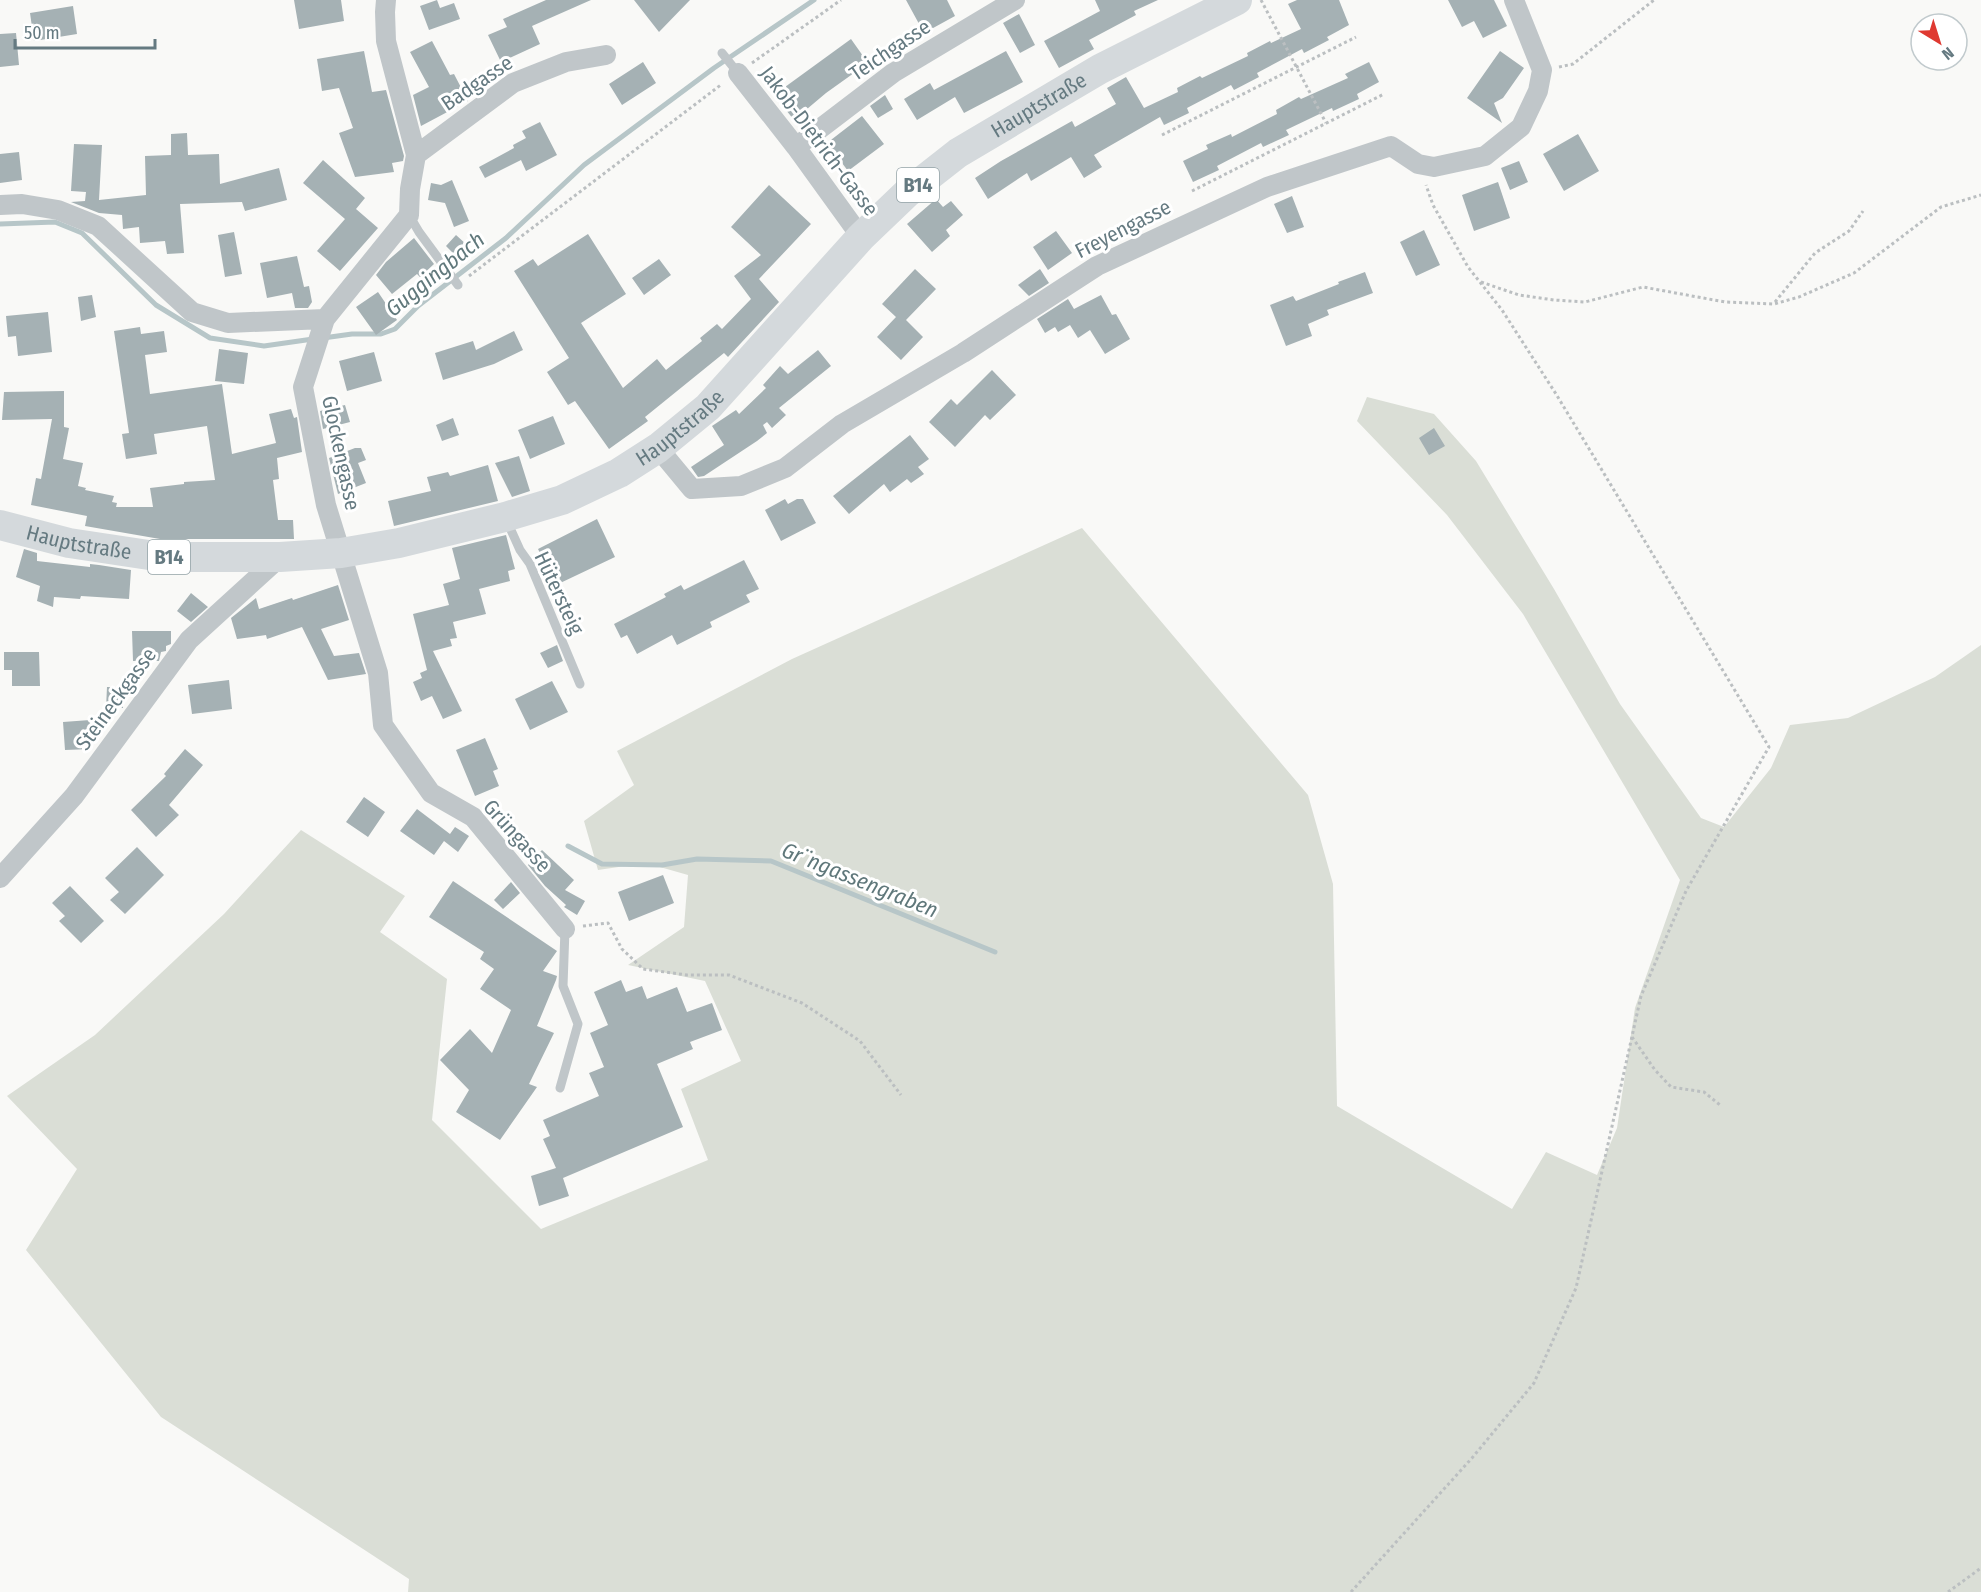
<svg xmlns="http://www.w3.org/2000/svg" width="1981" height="1592" font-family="'Fira Sans Condensed',sans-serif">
	<rect width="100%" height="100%" fill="#f9f9f7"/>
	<path fill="#daded6" d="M1367,397L1434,414L1476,461L1554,589L1620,704L1701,818L1724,827L1771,768L1790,725L1848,718L1935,677L1981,645V1592H408L409,1579L161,1417L26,1250L77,1169L7,1096L95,1035L224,914L301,830L405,896L380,932L447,979L432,1120L541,1229L708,1160L681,1089L741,1061L705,981L628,965L684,927L688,875L646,863L598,870L584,821L634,785L617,751L792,659L1082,528L1308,795L1333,884L1337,1106L1512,1209L1546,1152L1597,1175L1617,1128L1635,1008L1680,880L1523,614L1447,515L1357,421Z"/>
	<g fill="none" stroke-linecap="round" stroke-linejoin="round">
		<path stroke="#b7c6c8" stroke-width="5" d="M0,224L55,222L82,233L156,305L210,338L264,346L313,339
			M323,338L352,334H381L395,329L418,306L506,238L584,165L714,68L814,0
			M568,846L602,864L662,865L697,859L771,861L995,952"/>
	</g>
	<path fill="#a5b1b4" d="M294,0H341L344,21L299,29Z
		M437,0L440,8L454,3L460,19L429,30L420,6Z
		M546,0H591L532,26L540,44L501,62L488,35L507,27L503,19Z
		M634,0H690L659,32Z
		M906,0H947L955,16L924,33Z
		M1095,0H1158L1134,11L1136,15L1089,40L1094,49L1059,68L1044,41L1100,11Z
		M1297,0H1339L1349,25L1327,37L1329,40L1304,53L1302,49L1257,73L1259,77L1234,90L1231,85L1187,108L1189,113L1164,125L1160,117L1094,155L1102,167L1084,178L1071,157L1031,181L1027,173L988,199L975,178L1001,161L1072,121L1075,127L1116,104L1107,88L1126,77L1144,108L1178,92L1177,88L1200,76L1202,78L1248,56L1247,53L1270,41L1271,43L1301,29L1288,4Z
		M1448,0H1494L1507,26L1483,38L1474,21L1462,27Z
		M73,6L77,34L34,41L30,13Z
		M1019,14L1035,45L1020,53L1003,23Z
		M16,33L19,65L0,67V34Z
		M851,39L868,63L826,93L794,120L774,95Z
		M432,41L450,75L454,74L468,101L421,126L413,95L429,87L410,52Z
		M364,51L372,92L386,90L404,156L403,161L392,163L394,172L355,177L339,133L353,128L339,88L322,91L317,59Z
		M1006,51L1023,82L964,113L955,97L917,120L904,99L930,83L934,90Z
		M1500,51L1524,68L1503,98L1494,103L1502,123L1467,98Z
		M643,62L656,83L622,105L609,84Z
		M1369,62L1379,82L1357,94L1359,99L1333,111L1332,108L1286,130L1289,135L1263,147L1261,143L1217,166L1219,170L1193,182L1183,161L1208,149L1206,145L1231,134L1232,137L1277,114L1276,110L1299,97L1301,99L1348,78L1345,74Z
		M885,95L893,109L878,118L870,106Z
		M862,116L884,144L848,171L827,143Z
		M540,122L557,155L526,171L521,160L485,178L479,167L514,148L513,145L526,138L522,131Z
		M187,133L188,155L219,154L220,184L279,168L287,200L245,211L242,202L180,204L184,253L167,254L165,241L140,243L139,227L123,229L122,215L99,213L71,202L85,201L86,192L71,191L74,144L102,145L99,200L146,195L145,156L171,155V134Z
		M1578,134L1599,171L1564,191L1543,154Z
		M19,152L22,180L0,183V154Z
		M323,160L365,198L356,209L378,228L340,271L317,251L345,219L303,183Z
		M1519,161L1528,182L1510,190L1501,168Z
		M452,180L469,221L454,227L445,203L428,200L431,183L441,185Z
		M1498,182L1510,218L1474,231L1462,195Z
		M769,185L811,224L759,279L779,302L728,357L724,353L645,417L648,421L609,449L575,401L568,405L547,372L569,358L514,271L533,259L538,266L588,234L626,294L581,323L623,388L657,359L666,370L702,341L700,338L717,324L722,329L751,299L734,276L761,255L731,227Z
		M1292,196L1304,227L1287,233L1274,204Z
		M936,199L943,207L951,201L963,215L946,230L950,236L932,252L907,224Z
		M1424,230L1440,265L1416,276L1400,242Z
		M1056,231L1072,253L1048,270L1033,247Z
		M234,232L242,274L225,277L218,235Z
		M456,235L467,245L456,256L446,246Z
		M414,238L434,264L420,277L417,274L392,294L376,275L386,262Z
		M297,256L304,287L309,286L312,302L308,308H295L292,293L267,298L260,263Z
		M659,259L671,275L644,295L632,278Z
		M915,269L936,289L906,320L923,337L901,360L877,337L896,317L882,304Z
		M1040,269L1049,283L1029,296L1018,285Z
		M1365,272L1373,293L1327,310L1329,315L1308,324L1312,336L1286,346L1270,305L1293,296L1296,301L1339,284L1338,282Z
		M378,292L397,320L376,335L356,307Z
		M92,295L96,317L81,321L78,297Z
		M1101,295L1112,315L1116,314L1130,339L1105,354L1090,330L1078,338L1070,325L1058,332L1055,327L1045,333L1037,319L1068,299L1074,309Z
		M48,312L52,352L18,356L16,336L8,337L6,316Z
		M140,327L141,334L164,331L167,352L145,355L150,394L222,384L232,454L276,443L269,414L291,409L294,418L297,417L302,452L277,458L279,479L273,480L278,520H293L294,539H160L85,526L87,516L31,505L36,478L41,479L52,419L2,420L4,392L64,391V427L69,428L63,459L83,463L78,486L86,488L85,490L114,496L112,502L117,503L116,507H153L150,488L184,484V482L215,480L207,426L154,434L157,454L126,459L122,434L129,433L114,331Z
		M514,331L523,350L494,364L443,380L435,353L473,341L476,350Z
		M219,349L248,353L244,384L215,381Z
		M818,350L831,366L779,408L786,415L772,428L767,422L763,425L767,433L757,441L704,476L698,477L691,467L724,445L712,426L736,410L739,414L766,388L763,385L780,366L788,374Z
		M374,352L382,381L347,391L339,361Z
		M992,370L1016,395L990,420L985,415L955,447L929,422L951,399L957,405Z
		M345,405L350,422L323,429L320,411Z
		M553,416L565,444L530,459L518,430Z
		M453,418L459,435L442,441L436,425Z
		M1434,428L1445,446L1429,455L1419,438Z
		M910,435L929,459L918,467L924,474L911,483L907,479L890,492L884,484L849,514L833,496Z
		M355,448H361L366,460L358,463L366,483L338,494L329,458Z
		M519,456L530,491L512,497L495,463Z
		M488,465L498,501L394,526L388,501L431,491L427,477L448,472L450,476Z
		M785,499L788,504L797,499H803L816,523L781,541L765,510Z
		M597,519L615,557L556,585L538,549Z
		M506,535L515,569L508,571L510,581L479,589L486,614L453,622L457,638L450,639L452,646L433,651L462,711L443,719L432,696L421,701L413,682L422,678L420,673L427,670L413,614L449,605L443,584L460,579L452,548Z
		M24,549L37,553V561L90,567V564L99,565L131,570L129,599L81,596L80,599L54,597L53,607L37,601L40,586L16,577Z
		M744,560L759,589L746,595L750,602L710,622L712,627L677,645L672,635L637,654L627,635L621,638L614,624L666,597L664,594L681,585L684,590Z
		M338,585L349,620L321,629L334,656L359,653L366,674L328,680L302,627L267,639L266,635L237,639L231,618L256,598L259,609L292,598L293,600Z
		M191,593L208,607L191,622L177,611Z
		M132,631H171V644L166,646V651L161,652L159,661H133Z
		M557,645L563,661L548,668L540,653Z
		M4,652H39L40,686H12V670H4Z
		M229,680L232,709L192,714L188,685Z
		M552,681L568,712L530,730L515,699Z
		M107,687H123V708H106Z
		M90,720L92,749L65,750L63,722Z
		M485,738L498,769L493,771L499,786L475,796L456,750Z
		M185,749L203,765L169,805L179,815L156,837L131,810L166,776L164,774Z
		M364,797L385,812L368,837L346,822Z
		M417,809L450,834L455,827L469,836L458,852L444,841L434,855L400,831Z
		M137,847L164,875L125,914L110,900L119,892L105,878Z
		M542,850L574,880L565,890L585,901L577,915L564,907L566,905L545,886L528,865Z
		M663,875L674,903L629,921L618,892Z
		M453,881L557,951L543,971L557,976L556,980L537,1026L554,1033L529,1084L537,1087L500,1140L456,1112L469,1090L440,1060L470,1029L492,1053L511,1010L480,989L494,969L480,959L484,952L429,917Z
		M511,882L520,893L503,909L494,900Z
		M70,886L104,921L81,943L59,921L65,916L52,903Z
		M621,980L626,992L642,986L647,999L677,987L687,1012L712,1003L722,1030L690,1042L693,1049L657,1064L683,1127L563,1178L569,1196L539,1206L531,1176L556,1168L543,1139L550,1136L543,1120L599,1096L589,1073L604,1067L590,1033L608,1025L594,992Z"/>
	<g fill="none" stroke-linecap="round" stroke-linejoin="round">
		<path stroke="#bbbfc1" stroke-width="3" stroke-dasharray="3 3" stroke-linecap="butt" d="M1261,0L1326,123
			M752,63L841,0
			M1559,67L1573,64L1654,0
			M1162,135L1356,37
			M1192,191L1384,94
			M469,276L722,84
			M1481,282L1519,295L1554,300L1585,302L1643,287L1725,302L1774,304L1799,297L1854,273L1941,207L1981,195
			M1775,302L1815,253L1849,231L1863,211
			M583,926L608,923L622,949L643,969L687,975H729L802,1003L860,1041L901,1095
			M1632,1037L1655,1070L1671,1087L1704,1092L1720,1105
			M1351,1592L1472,1458L1534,1383L1576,1288L1641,996L1686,891L1769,747L1556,394L1502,310L1468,267L1433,205L1426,185
			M1948,1592L1981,1568"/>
		<path stroke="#c0c6c9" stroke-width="9" d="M722,53L738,73
			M409,215L419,232L458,285
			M506,519L520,550L530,564L580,684
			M560,1088L578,1024L563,986L565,929"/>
		<path stroke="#c0c6c9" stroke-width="20" d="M386,0L385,12L386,41L416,155L410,189L409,215L325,319L303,387L326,505L378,673L383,725L431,793L473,817L565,929
			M738,73L796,147L861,237
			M796,147L893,73L1015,0
			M416,155L513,83L566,62L606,55
			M0,205L22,204L58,210L98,226L192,312L228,323L325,319
			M658,448L692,489L741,486L785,468L842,424L963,353L1097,266L1267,187L1391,146L1418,164L1434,167L1485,156L1521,127L1538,91L1542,70L1514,0
			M0,878L74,796L189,640L280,557"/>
		<path stroke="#d4d9dc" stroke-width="30" id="s1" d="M0,525L69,543L162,557H280L341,553L399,543L505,517L562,500L619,473L658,448L708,407L861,237L907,193L958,153L1100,69L1237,0"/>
	</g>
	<g text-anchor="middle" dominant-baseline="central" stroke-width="6" stroke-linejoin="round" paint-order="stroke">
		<g fill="#fff" stroke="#93a2a7" stroke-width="1.5">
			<rect x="897" y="168" width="42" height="34" rx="4.5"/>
			<rect x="148" y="540" width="42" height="34" rx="4.5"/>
		</g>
		<g font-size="20" font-weight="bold" fill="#657a81">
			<text x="918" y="185">B14</text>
			<text x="169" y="557">B14</text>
		</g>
		<g font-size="21" fill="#657a81" stroke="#fff">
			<text transform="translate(890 50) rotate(-34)">Teichgasse</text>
			<text transform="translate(477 83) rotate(-34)">Badgasse</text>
			<text stroke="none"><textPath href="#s1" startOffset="1197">Hauptstraße</textPath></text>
			<text transform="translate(819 141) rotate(53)">Jakob-Dietrich-Gasse</text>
			<text transform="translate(1123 229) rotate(-27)">Freyengasse</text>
			<text stroke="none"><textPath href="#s1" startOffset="711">Hauptstraße</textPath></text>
			<text transform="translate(341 453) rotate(78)">Glockengasse</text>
			<text stroke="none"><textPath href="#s1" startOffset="81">Hauptstraße</textPath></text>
			<text transform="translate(559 593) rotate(65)">Hütersteig</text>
			<text transform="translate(116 699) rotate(-54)">Steineckgasse</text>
			<text transform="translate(517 836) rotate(48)">Grüngasse</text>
		</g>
		<g font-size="22" font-style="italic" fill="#60787b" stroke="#fff">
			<text transform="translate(435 274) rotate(-39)">Guggingbach</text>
			<text transform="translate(860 880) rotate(22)">Gr¨ngassengraben</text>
		</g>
	</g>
	<g transform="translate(1939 42) rotate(142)"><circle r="28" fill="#ffffff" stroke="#c1cacd" stroke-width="1.5"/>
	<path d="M0-4.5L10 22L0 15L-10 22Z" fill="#df3931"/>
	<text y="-9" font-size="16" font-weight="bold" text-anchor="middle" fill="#657a81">N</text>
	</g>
	<path d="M15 39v9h140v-9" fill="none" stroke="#657a81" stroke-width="3"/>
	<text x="24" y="39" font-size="18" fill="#657a81" stroke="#ffffff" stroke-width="4.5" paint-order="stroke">50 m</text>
</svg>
